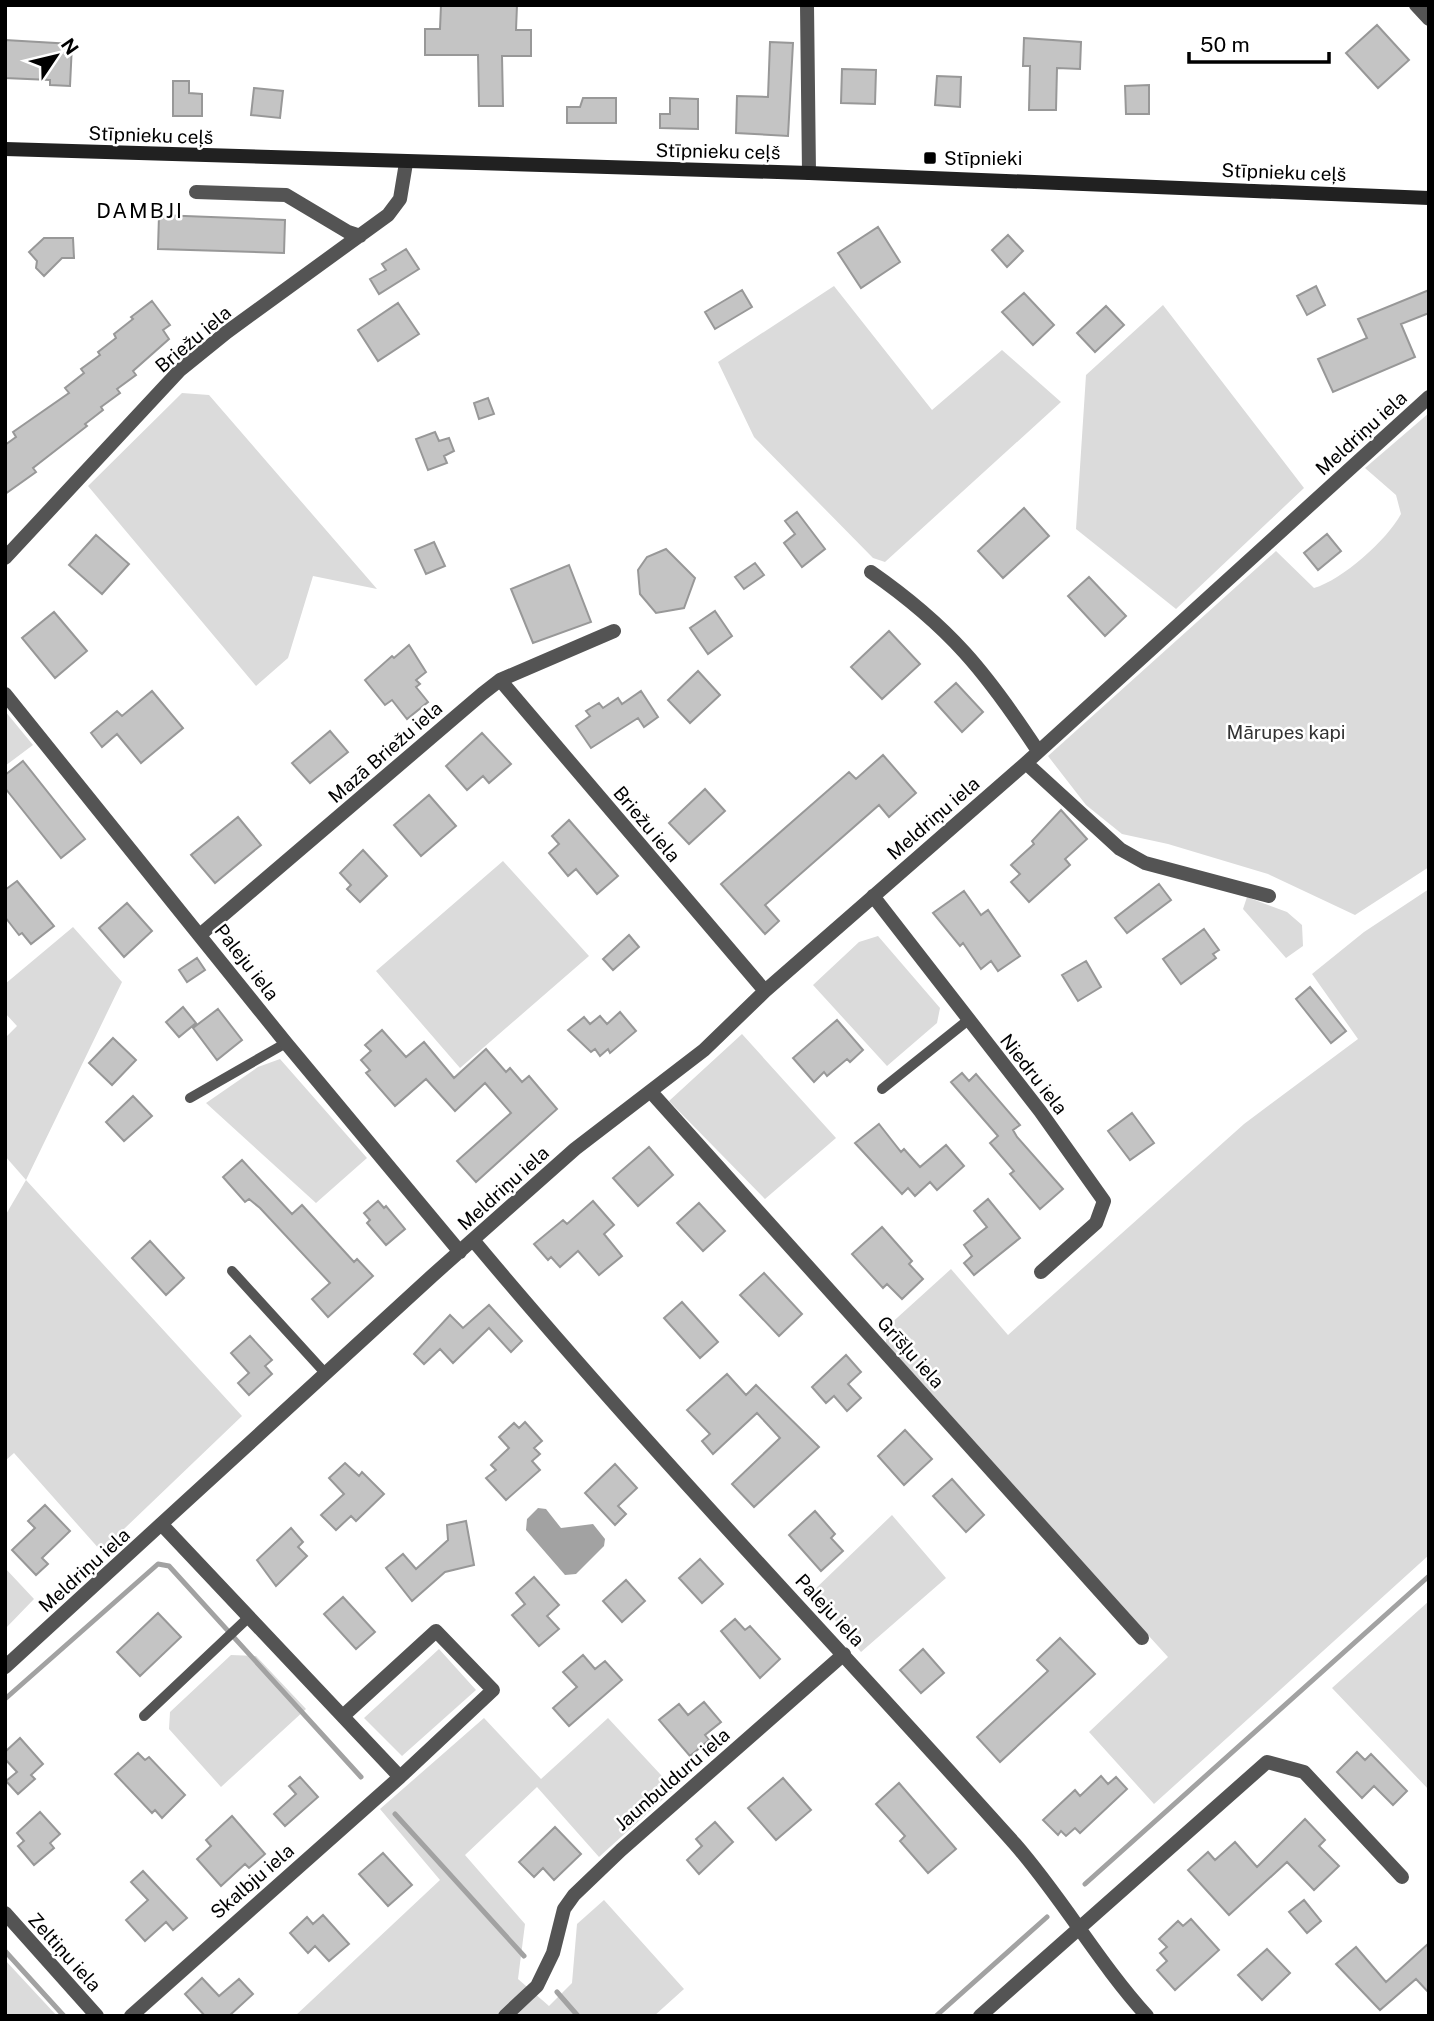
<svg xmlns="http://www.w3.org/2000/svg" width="1434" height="2021" font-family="'Public Sans',sans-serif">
	<rect width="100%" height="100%" fill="#fff"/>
	<path fill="#dbdbdb" d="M834,286L932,410L1002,350L1061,402L885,562L873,558L754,437L718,362Z
		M1163,305L1304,488L1176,609L1076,529L1086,375Z
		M182,393L209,395L377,589L313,576L288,658L256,686L88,486Z
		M1429,413V867L1355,915L1268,874L1168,844L1122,834L1086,805L1048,756L1276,551L1314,588C1342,580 1387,540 1401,514L1396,495L1365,468Z
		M5,711L33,745L5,766Z
		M503,861L589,956L460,1068L376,971Z
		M1429,889V1555L1154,1804L1089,1732L1168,1657L994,1466L886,1343L887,1327L951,1269L1008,1335L1244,1124L1358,1039L1312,974L1364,932Z
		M1247,897L1287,912L1302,925L1303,946L1286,958L1243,909Z
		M73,927L122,982L26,1180L242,1416L101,1551L14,1453L5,1461V1216L26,1180L5,1156V1038L17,1026L5,1013V984Z
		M878,936L940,1008L937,1023L887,1066L813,985L859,942Z
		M742,1034L836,1138L765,1199L669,1101Z
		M280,1059L367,1158L316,1203L206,1103L258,1067Z
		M892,1515L946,1578L861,1652L812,1592Z
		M5,1568L34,1599L5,1629Z
		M1429,1601V1790L1332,1688Z
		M439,1649L476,1690L402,1756L364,1718Z
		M231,1655L256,1656L306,1709L221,1787L169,1729L170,1712Z
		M484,1718L541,1779L608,1718L674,1789L599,1857L537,1787L465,1855L525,1924L518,1979L549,2006L572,1983L577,1924L604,1900L684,1989L654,2016H295L440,1880L380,1809Z
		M5,1960L57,2016H5Z"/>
	<path fill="#a2a2a2" d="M538,1508L546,1509L561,1528L593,1524L605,1539L604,1546L576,1574L565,1575L526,1530L527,1519Z"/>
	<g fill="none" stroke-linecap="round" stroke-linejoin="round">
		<path stroke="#a2a2a2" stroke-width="5" d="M5,1699L158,1564L169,1566L361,1777
			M395,1814L524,1956
			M1085,1884L1429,1576
			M5,1951L64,2016
			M557,1992L578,2016
			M936,2016L1047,1917"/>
	</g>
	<path fill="#c4c4c4" stroke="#989898" stroke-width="2" d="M441,5H517L516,30H531V56H502L503,106H479L478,55H425V29H440Z
		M1377,25L1409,60L1378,88L1346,53Z
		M1024,38L1081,42L1080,69L1057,68L1056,110H1029L1030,66H1023Z
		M5,40L72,44L70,86L50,85V80L5,78Z
		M770,42L793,43L788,136L736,133L737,96L768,97Z
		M842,69L876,70L875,104L841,103Z
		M937,76L961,77L960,107L935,105Z
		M173,81H189V93L202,94V116H173Z
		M1149,85V114H1126L1125,86Z
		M254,88L283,91L280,118L251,115Z
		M583,98H616V123H567V107H580Z
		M670,98L698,99V129L660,128V114H670Z
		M159,215L285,220L284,253L158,249Z
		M878,227L900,262L861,288L838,253Z
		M1008,235L1023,251L1007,267L992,250Z
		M44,238H73L74,258H62L44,276L36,268L37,261L29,252Z
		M406,249L419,269L379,294L370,279L386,270L382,264Z
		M1316,286L1325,305L1307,315L1297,296Z
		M742,290L752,307L715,329L705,312Z
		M1429,290V313L1401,324L1415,357L1333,392L1318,359L1367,338L1358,319Z
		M1024,293L1054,325L1033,345L1002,312Z
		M152,301L170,325L163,330L169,339L133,371L136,375L117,389L120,393L101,407L103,410L85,424L87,426L33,468L36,472L5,494V445L16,437L13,432L69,393L65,388L84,373L81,369L100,355L98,352L116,338L114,334L133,319L131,317Z
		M398,303L419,334L378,361L358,330Z
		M1106,306L1124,325L1095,352L1077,333Z
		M488,398L494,414L479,419L474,403Z
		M435,432L439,441L449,438L454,451L444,456L447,463L428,470L416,439Z
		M1024,508L1049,536L1003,578L978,551Z
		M797,512L825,549L802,567L784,543L795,534L785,521Z
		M1327,534L1341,551L1318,570L1304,553Z
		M96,535L129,564L102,594L69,565Z
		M434,542L445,566L426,574L415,550Z
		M666,549L695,578L684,608L656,613L640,594L638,570L647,557Z
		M755,563L764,575L744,589L735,577Z
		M569,565L591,622L533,643L511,589Z
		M1089,577L1126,616L1105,636L1068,596Z
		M715,611L732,636L708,654L690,628Z
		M54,612L87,651L55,678L22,638Z
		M889,631L920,664L882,699L851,667Z
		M409,645L426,672L416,680L420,684L416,687L428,702L407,719L392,700L385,705L365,680L392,656L394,658Z
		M698,671L720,695L690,723L668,700Z
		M956,683L983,712L962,732L935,702Z
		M152,691L183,728L141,763L117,734L102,747L91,733L117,711L122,716Z
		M641,691L658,717L644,727L638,718L591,748L576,726L590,716L586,711L599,703L603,708L618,698L622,704Z
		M330,731L348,752L310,783L292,763Z
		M482,733L511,764L489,783L483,776L467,790L446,766Z
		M883,755L916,793L889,817L879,805L765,905L779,921L765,934L721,884L849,772L856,779Z
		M23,761L85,839L61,858L5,788V775Z
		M705,789L725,811L689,844L669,823Z
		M429,795L456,826L421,856L394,825Z
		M1061,810L1087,839L1065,859L1070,865L1029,902L1011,882L1020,874L1011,865L1034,844L1032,841Z
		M238,817L261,845L215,883L191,855Z
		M569,820L618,876L597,894L576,869L568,876L549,853L559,844L552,836Z
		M363,850L387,876L360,902L347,889L351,885L340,873Z
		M17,881L54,926L31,944L22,933L19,935L5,917V890Z
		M1159,884L1171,900L1127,933L1115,918Z
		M964,891L981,915L988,910L1020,956L998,971L991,961L981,969L963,943L960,946L933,913Z
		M127,903L152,931L124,957L99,928Z
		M1204,929L1219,950L1213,954L1216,958L1181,984L1163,959Z
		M629,935L639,947L613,970L603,959Z
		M197,958L205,970L187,982L179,970Z
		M1086,961L1101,987L1078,1001L1062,975Z
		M1310,987L1346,1031L1331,1043L1296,999Z
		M183,1007L196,1023L179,1037L166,1022Z
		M218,1009L242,1040L217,1060L193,1028Z
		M620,1012L636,1031L610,1053L608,1049L600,1056L595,1049L591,1052L568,1030L584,1017L590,1024L600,1016L607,1024Z
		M837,1020L863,1050L850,1062L847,1059L827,1076L824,1072L814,1082L793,1058Z
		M382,1030L406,1057L424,1042L454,1078L486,1049L506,1072L510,1068L522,1082L529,1076L557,1109L476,1182L457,1161L511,1113L485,1083L455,1111L426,1079L395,1106L366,1073L370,1070L361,1060L371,1051L365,1045Z
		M113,1038L136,1060L112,1085L89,1063Z
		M962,1073L969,1081L976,1074L1020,1125L1013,1130L1017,1137L1063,1189L1040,1209L1010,1174L1014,1171L990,1143L998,1136L951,1082Z
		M133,1096L152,1116L124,1141L106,1122Z
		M1132,1113L1154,1143L1130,1160L1108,1131Z
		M879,1124L901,1152L904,1149L920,1167L946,1145L964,1166L937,1190L930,1182L915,1196L908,1188L902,1194L855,1143Z
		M649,1147L673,1175L638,1206L613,1178Z
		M242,1160L292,1214L302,1205L354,1262L357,1259L373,1276L328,1317L312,1299L330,1283L260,1208L249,1199L245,1202L223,1177Z
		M988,1199L1020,1238L974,1275L964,1263L972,1256L964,1245L987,1227L974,1211Z
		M378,1201L384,1208L386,1206L405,1229L386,1245L367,1223L370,1220L364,1213Z
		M593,1201L614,1225L604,1234L622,1256L599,1275L578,1251L560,1267L551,1257L548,1260L534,1244L563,1220L567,1224Z
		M699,1203L725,1231L703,1251L677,1223Z
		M882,1227L912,1261L909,1264L923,1279L902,1299L887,1284L883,1288L852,1254Z
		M150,1241L184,1278L166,1295L132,1258Z
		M764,1273L802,1314L779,1336L740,1295Z
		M682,1302L718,1342L700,1358L664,1318Z
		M489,1305L522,1341L511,1352L489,1328L453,1363L440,1349L424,1364L414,1354L450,1315L463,1328Z
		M250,1336L272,1360L265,1366L272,1374L249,1395L238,1383L249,1373L231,1353Z
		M846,1355L861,1372L848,1384L861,1398L847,1411L834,1396L826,1403L812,1387Z
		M727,1374L746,1395L756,1385L819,1447L754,1507L732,1484L780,1438L757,1413L713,1454L702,1441L710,1434L687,1410Z
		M525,1422L542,1441L534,1448L540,1454L532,1461L540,1470L506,1500L486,1478L496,1470L491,1465L509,1448L499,1437L514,1423L519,1428Z
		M905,1430L932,1459L904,1485L878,1456Z
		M345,1463L359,1476L362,1472L384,1494L356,1521L351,1516L336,1530L321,1515L344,1494L329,1478Z
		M615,1464L637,1488L618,1506L626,1514L615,1525L585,1493Z
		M952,1479L984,1515L966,1532L933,1496Z
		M45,1505L70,1531L42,1558L48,1564L36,1575L12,1550L35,1528L28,1521Z
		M815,1511L835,1534L831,1538L843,1551L821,1571L789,1535Z
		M466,1521L474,1565L445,1572L412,1601L386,1568L403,1554L416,1569L448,1540L447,1525Z
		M291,1528L303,1542L298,1547L307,1556L276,1586L257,1560Z
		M700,1559L723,1584L702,1603L679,1578Z
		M534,1577L559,1605L547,1616L559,1629L539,1646L512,1615L525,1604L516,1593Z
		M626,1580L645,1601L622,1622L603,1601Z
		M343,1597L375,1632L356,1649L324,1614Z
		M158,1613L181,1637L140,1676L117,1652Z
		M735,1619L745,1630L750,1626L780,1659L760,1678L721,1631Z
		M1060,1638L1095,1674L1000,1762L977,1737L1048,1671L1037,1660Z
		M923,1649L944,1673L921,1693L900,1670Z
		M583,1655L595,1669L605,1661L622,1680L569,1726L553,1708L577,1687L563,1672Z
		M704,1702L721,1722L705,1735L709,1740L690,1756L659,1720L679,1704L688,1715Z
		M20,1738L43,1764L31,1775L35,1779L18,1794L6,1781L17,1772L5,1759V1752Z
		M1357,1752L1365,1760L1371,1754L1407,1791L1393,1805L1374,1786L1362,1798L1337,1772Z
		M138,1753L145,1760L149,1757L185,1795L162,1818L155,1810L152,1813L115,1774Z
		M1101,1776L1108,1784L1116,1777L1127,1789L1080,1833L1075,1828L1066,1836L1061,1831L1058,1835L1043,1820L1075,1790L1080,1796Z
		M300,1777L318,1797L285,1826L274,1814L296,1794L289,1786Z
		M783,1778L811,1810L776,1840L748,1808Z
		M899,1783L956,1849L928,1873L900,1841L905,1836L876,1804Z
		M40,1812L60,1834L50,1843L54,1848L34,1865L18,1846L24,1841L17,1833Z
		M232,1816L265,1854L249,1868L245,1864L221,1886L197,1859L211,1846L206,1840Z
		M1305,1819L1325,1840L1319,1846L1339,1866L1314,1890L1287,1862L1229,1915L1188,1870L1208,1852L1215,1860L1235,1842L1257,1867Z
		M715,1822L733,1842L699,1874L687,1860L702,1846L696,1839Z
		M555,1827L581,1854L554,1880L543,1868L534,1877L519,1862Z
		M383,1853L412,1885L388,1906L359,1874Z
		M143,1871L187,1918L173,1930L166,1922L145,1941L126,1920L148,1900L131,1882Z
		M1304,1900L1321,1921L1307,1933L1289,1912Z
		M323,1915L349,1944L329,1961L315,1946L308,1953L290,1933L307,1917L313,1924Z
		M1191,1919L1219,1950L1175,1990L1157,1970L1167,1961L1160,1953L1167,1947L1159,1939L1178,1921L1183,1926Z
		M1429,1943V1993L1416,1979L1380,2010L1336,1964L1356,1947L1386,1982Z
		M1267,1949L1290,1973L1262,2000L1238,1975Z
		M202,1978L219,1996L239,1979L253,1994L229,2016H205L185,1994Z"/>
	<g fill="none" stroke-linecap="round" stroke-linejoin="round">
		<path stroke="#545454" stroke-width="10" d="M882,1089L967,1021
			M190,1098L286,1043
			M232,1271L326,1374
			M144,1716L249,1617"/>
		<path stroke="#545454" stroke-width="14" d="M807,5L809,173
			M1416,5L1429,19
			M196,192L286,195L348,232L360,236
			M5,558L180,370L227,332L388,215L400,199L406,163
			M871,572C950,627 986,672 1038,751
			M500,680L765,991
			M5,694L286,1043L460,1252
			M1026,763L1120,849L1145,863L1269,896
			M873,896L1040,1111L1104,1201L1096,1223L1041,1272
			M201,934L482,694L500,680L614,631
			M651,1092L1142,1638
			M473,1240C647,1448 835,1643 1015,1844C1063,1899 1098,1962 1147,2016
			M5,1667L432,1276L575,1149L704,1050L765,991L1026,763L1429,397
			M343,1716L436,1631L493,1690L400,1777
			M5,1913L97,2016
			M131,2016L400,1777L163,1526
			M505,2016L537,1986L553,1953L564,1909L574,1895L621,1850L844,1654
			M980,2016L1267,1762L1304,1772L1402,1877"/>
		<path stroke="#212121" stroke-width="14" d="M5,149L809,173L1429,198"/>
	</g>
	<rect fill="#000" stroke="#fff" stroke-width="2.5" x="923" y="151" width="14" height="14" rx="3.5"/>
	<g text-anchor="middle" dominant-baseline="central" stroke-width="5" stroke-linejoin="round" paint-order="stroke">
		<g font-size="19" fill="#000" stroke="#fff">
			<text transform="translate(151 135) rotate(2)">Stīpnieku ceļš</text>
			<text transform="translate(718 151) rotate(1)">Stīpnieku ceļš</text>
			<text transform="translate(1284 172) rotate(2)">Stīpnieku ceļš</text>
			<text transform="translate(193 339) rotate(-40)">Briežu iela</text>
			<text transform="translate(1361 433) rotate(-42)">Meldriņu iela</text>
			<text transform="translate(385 752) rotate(-41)">Mazā Briežu iela</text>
			<text transform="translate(933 818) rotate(-41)">Meldriņu iela</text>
			<text transform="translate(647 824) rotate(50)">Briežu iela</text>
			<text transform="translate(247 962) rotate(52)">Paleju iela</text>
			<text transform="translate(1034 1074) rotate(52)">Niedru iela</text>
			<text transform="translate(503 1188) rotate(-42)">Meldriņu iela</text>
			<text transform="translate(911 1352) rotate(48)">Grīšļu iela</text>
			<text transform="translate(84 1570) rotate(-42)">Meldriņu iela</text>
			<text transform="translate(830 1610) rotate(47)">Paleju iela</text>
			<text transform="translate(672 1779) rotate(-41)">Jaunbulduru iela</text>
			<text transform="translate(252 1881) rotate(-41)">Skalbju iela</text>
			<text transform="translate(65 1952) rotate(48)">Zeltiņu iela</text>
		</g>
		<g font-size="19" fill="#000" stroke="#fff" text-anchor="start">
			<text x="944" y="158">Stīpnieki</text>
		</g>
		<g font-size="19" fill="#323232" stroke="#fff">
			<text x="1286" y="732">Mārupes kapi</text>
		</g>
		<g font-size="21" letter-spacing="2" fill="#000" stroke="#fff">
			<text x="140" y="210">DAMBJI</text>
		</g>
	</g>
	<rect width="1434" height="2021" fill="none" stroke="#000000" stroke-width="14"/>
	<g transform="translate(56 56) rotate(55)" stroke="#ffffff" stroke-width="5" paint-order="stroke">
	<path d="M0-5L12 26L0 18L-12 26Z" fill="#000000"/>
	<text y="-10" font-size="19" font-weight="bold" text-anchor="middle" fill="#000000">N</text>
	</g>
	<path d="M1189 52v10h140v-10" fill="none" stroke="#000000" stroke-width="3.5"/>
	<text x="1200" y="52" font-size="21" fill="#000000" stroke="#ffffff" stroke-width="5" paint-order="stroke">50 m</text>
</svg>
